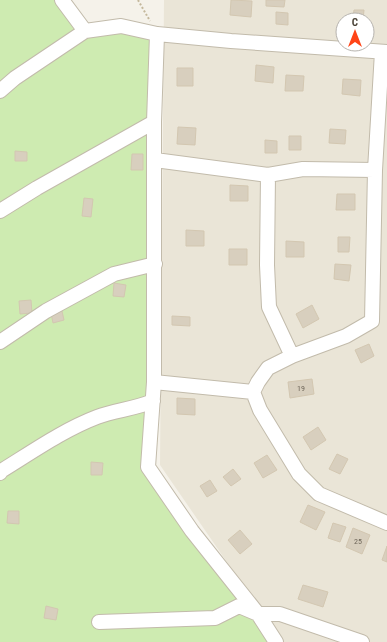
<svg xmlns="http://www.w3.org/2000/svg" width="387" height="642" font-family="'Roboto Condensed',sans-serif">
	<rect width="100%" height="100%" fill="#f5f2ea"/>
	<path fill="#eae5d7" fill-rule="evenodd" d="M164,0H387V642H282L160,465ZM343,20H367V44H343Z"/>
	<path fill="#ceebb1" d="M0,0H66L86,31L157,34L148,467L276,642H0Z"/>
	<path fill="#d8cfbe" stroke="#d3c7b1" d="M231,0L252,1L251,17L230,15Z
		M266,0H285L284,7L266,6Z
		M354,10H364L363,20H345V17H353Z
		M276,12L288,13V25L276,24Z
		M256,65L274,67L273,83L255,81Z
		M177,68H193V86H177Z
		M286,75L304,76L303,91H285Z
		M343,79L361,80L360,96L342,94Z
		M178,127L196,128L195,145L177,144Z
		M330,129L346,130L345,144L329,143Z
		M289,136H301V150H289Z
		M265,140L277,141V153H265Z
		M15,151L27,152V161H15Z
		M132,154H143V170H131Z
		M230,185L248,186V201H230Z
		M337,194H355V210H336Z
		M84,198L93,199L91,217L82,216Z
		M186,230L204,231V246H186Z
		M338,237H350L349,252H338Z
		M286,241L304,242V257H286Z
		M229,249H247V265H229Z
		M335,264L351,265L349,281L334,279Z
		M114,283L126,285L124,297L113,296Z
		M31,300L32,313L20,314L19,301Z
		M312,305L319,319L303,328L296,314Z
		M62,311L64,320L53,323L51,313Z
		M172,316L190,317V326L172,325Z
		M369,344L374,356L361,363L355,350Z
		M312,379L314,394L290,398L288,382Z
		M177,398L195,399V415L177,414Z
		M318,427L326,440L311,450L303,437Z
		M337,454L348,459L340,474L329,469Z
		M267,455L277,470L263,478L254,463Z
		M91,462L103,463L102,475H91Z
		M233,469L241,479L231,486L223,477Z
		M210,480L217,491L207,497L200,486Z
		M308,505L325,512L316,530L300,522Z
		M8,511H19V524L7,523Z
		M333,523L346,527L340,542L328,538Z
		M353,528L370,535L362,554L346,547Z
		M240,530L252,544L240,554L228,540Z
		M387,546V562L382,560Z
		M303,585L328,592L323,607L298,599Z
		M46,606L58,609L56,620L44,618Z"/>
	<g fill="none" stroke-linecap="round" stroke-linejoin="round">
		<defs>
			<path id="minor" d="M62,0L85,31
				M157,34L154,122V382L148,467L192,531L258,614L276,642
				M0,91L15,78L85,31L121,26L157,34L231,41L387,52
				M155,160L268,175L303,169L375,170
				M268,175L267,265L269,307L292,356
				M0,211L37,188L154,122
				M0,342L46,311L114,274L155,264
				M154,382L253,392L258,382L268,368L292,356L346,336L372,321L375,170L382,52
				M253,392L260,410L299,474L319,494L387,523
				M0,473L1,471C32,452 63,430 97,417C115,410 135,409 153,401
				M99,622L215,618L239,606L258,614H280L362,642"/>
		</defs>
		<use href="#minor" stroke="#c2bbab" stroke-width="16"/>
		<path stroke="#c4b89c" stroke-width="2" stroke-dasharray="2 2" stroke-linecap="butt" d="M138,0L150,21"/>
		<use href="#minor" stroke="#fff" stroke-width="14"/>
	</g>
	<g text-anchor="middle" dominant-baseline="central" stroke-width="4" stroke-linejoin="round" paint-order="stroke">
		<g font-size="8" fill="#6e6659">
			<text x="301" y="388">19</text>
			<text x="358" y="541">25</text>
		</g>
	</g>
	<g transform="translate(355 32)"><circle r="19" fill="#ffffff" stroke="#b7b4af"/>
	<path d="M0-3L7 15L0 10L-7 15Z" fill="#ff4417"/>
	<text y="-6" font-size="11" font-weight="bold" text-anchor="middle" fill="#4a4337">С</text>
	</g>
</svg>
